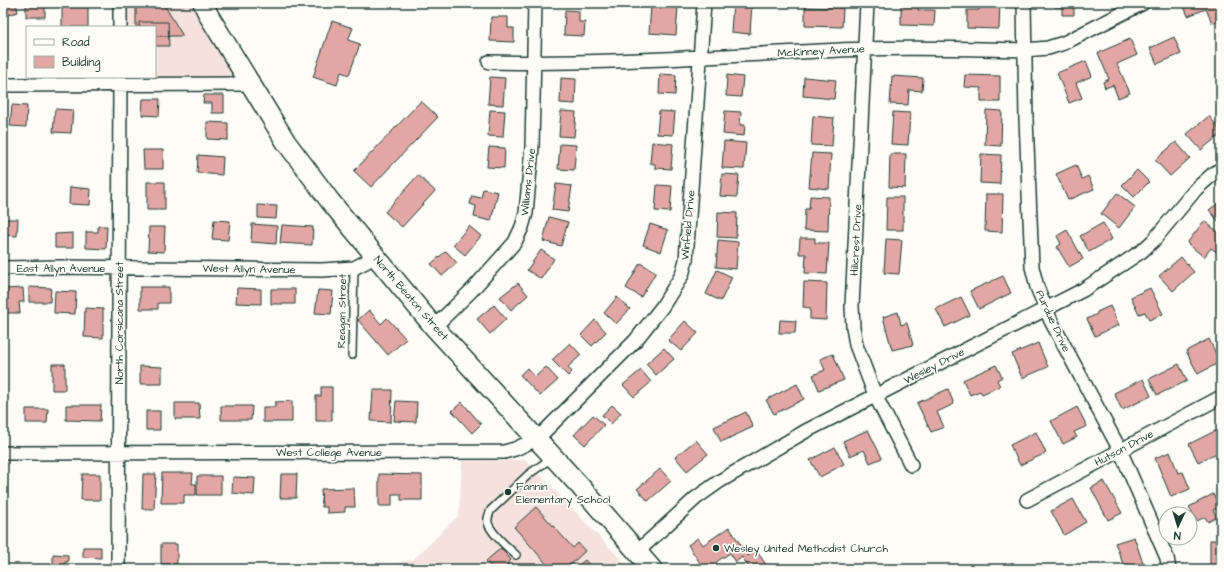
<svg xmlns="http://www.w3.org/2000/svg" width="1224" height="572" font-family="'Architects Daughter',sans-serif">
	<rect width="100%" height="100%" fill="#fdfcf7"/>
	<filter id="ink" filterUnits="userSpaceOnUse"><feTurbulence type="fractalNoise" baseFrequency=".025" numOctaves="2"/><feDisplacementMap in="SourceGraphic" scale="8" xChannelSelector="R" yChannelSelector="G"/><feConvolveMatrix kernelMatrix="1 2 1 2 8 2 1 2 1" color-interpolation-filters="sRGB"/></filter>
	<g filter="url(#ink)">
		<path fill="#f5e2de" d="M126,3H195L239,79L126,81V77H155V27H126Z
			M526,460L630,569H372L413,560L459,515L462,461Z"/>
		<path fill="#e2a7a4" stroke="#1f3d34" d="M3,3H16L18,12L4,16Z
			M26,3H45V17H26Z
			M136,3H163L183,36H155V27H136Z
			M489,3H506V4L489,5Z
			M733,3H752L750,34L731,32Z
			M901,3H919L918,10H935L934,26L901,25Z
			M979,3H1000L999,29L967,28V10H979Z
			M1055,3H1080V5H1074V15H1062V7H1055Z
			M1184,3H1221V20L1212,23L1206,9L1188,16L1183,4Z
			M62,6H88V27H62Z
			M651,6L678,7L676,35L649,33Z
			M805,7L843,8L842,27L805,26Z
			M565,10L579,11V22H585L584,36L564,35Z
			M491,17H508V28H514V42L490,41Z
			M332,21L353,28L348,40L360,44L349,75L341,72L337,85L313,77Z
			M139,22H168L169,46H155V27H139Z
			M1174,37L1181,54L1157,64L1150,48Z
			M1130,39L1137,55L1117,64L1130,93L1118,98L1113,85L1105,88L1103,82L1109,79L1098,53Z
			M1086,61L1092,76L1076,83L1082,98L1069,103L1057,73Z
			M660,74L676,75L675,95L659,94Z
			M727,75L743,77L741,97L726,96Z
			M965,75L1000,76V102H981V88L964,87Z
			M892,76L923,78L922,91L909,90L908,105L890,104Z
			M490,77L505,78L503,105L488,104Z
			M804,77L836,80L834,99L803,96Z
			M561,78L576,79L575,104L560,103Z
			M204,95H224V113H212V103H203Z
			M143,99H160L159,116L142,115Z
			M421,101L438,117L371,187L354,171Z
			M12,105L27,106L26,127L10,126Z
			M55,109L73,110L71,133L53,132Z
			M490,110L505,111L503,137L488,136Z
			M986,110L1002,111L1001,146L985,145Z
			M561,111L576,112L574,137L559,136Z
			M659,111L675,112L673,135L657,134Z
			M725,111L741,112L740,125H745L744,136L723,134Z
			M893,112L910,113L908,145L891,144Z
			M813,116L834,118L832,146L811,145Z
			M1209,116L1221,131V134L1201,150L1187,134Z
			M207,122L228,123V140L207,139Z
			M724,141L746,143L744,169L722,168Z
			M652,142L673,144L671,169L655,168V164L650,163Z
			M1176,142L1190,158L1170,176L1155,160Z
			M560,144L576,145L574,170L558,169Z
			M489,147L505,148L504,168L487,167Z
			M143,150H163V169H144Z
			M812,153L831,154L829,189L809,187Z
			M890,154H906L905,188L889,187Z
			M981,154L1001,155L1000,184L980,183Z
			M198,155L223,157L222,175L197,173Z
			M1076,165L1082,179L1088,176L1094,189L1068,200L1056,174Z
			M1137,170L1149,182L1134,197L1122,185Z
			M722,174L739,175L737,197L720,196Z
			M418,175L435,191L402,227L385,212Z
			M147,182H165V210H147Z
			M556,184L572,186L568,212L552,210Z
			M657,185L672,186L670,212L655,211Z
			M70,187L91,189L90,205L69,204Z
			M483,189L498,192L491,221L474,217L476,206L470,204L472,196L481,198Z
			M1117,193L1135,207L1119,228L1101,214Z
			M986,194H1003L1002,232L985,231Z
			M810,196L829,197L828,231L804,230L805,209H809Z
			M887,197H903V230H886Z
			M1221,201V223H1220L1209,210Z
			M258,205L277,206L276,219L258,218Z
			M718,212L737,213L736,238L717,237Z
			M549,217L568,222L561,246L543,241Z
			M3,219H18L17,236L3,235Z
			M214,220L230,221L228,240L212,239Z
			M1204,221L1221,234V250L1218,253L1211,248L1204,257L1187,243Z
			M1103,223L1112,239L1089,252L1080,236Z
			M252,224L277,226L276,244L251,242Z
			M650,224L668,230L661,252L643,245Z
			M282,225L313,227L312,245L280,243Z
			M98,226H107L106,249L86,248V232H98Z
			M469,226L481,236L465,255L453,245Z
			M149,227H165L164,252L148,251Z
			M1067,230L1083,259L1069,267L1057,247L1061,244L1057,236Z
			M73,233V248H55V234Z
			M800,238H815V243H829L827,274L805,273L806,254H799Z
			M886,239L902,240L899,274L884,273Z
			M718,240L738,242L736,269L716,267Z
			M541,250L554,259L541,279L527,270Z
			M446,251L457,263L442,276L431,264Z
			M1181,257L1194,272L1173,291L1159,276Z
			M640,263L656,272L641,297L626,288Z
			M717,270L732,277L721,301L706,294Z
			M1003,276L1011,293L979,309L970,291Z
			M804,282L827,283L826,320L810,319V308L803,307Z
			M518,283L528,295L511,310L500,297Z
			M29,287L51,288L50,302H29Z
			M140,287H169V303H158V309H140Z
			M23,288L24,302H19L20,313H4L3,289Z
			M237,288L261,289V304L236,303Z
			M1150,288L1163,314L1149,320L1145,312L1139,314L1131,297Z
			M271,289H295V304H271Z
			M318,290L333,291L331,314L315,313Z
			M55,291L76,292L75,314L54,313Z
			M617,297L630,309L616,324L604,313Z
			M961,297L970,315L945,327L936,309Z
			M494,305L506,319L490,334L477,319Z
			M1110,306L1119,325L1095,336L1087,319L1097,314V312Z
			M85,308L103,309V338L84,337Z
			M369,310L381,324L387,318L406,339L388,355L358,320Z
			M898,312L901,325L907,323L913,345L892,350L883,317Z
			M595,320L606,332L592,346L581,335Z
			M780,320L796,321L795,333H779Z
			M685,321L698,333L681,351L668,340Z
			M1209,339L1220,362L1198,374L1186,351Z
			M570,343L581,355L568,367L572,372L568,376L552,360Z
			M1038,343L1048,367L1022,378L1012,354Z
			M664,348L674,359L656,375L646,364Z
			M833,354L844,380L819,390L813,375L825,370L820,359Z
			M52,364H65V390H52Z
			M1179,364L1187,381L1157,395L1149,379Z
			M996,365L1002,377L997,380L1000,386L982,394L980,391L970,395L963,380Z
			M140,366L162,367V384H140Z
			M546,367L558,380L540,396L520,375L527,368L535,377Z
			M641,370L651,382L634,397L623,385Z
			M1143,379L1151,396L1122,410L1114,393Z
			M797,384L804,399L774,414L766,400Z
			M321,387H332V421H316V396H321Z
			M948,389L954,404L937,412L944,427L931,432L917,403Z
			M373,390H392L391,422L371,421Z
			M292,401V422H263V407H275V402Z
			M396,401L417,402L416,422L394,421Z
			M462,402L481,424L472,433L452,411Z
			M175,403H199L200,419H175Z
			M66,405H101L100,421L66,420Z
			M612,405L621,413L611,424L602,415Z
			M221,406H252L251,420H221Z
			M1077,407L1087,426L1074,432L1077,437L1063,444L1051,421Z
			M26,409H48L47,423H26Z
			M146,411H160V430H146Z
			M746,412L753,427L721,442L714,427Z
			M593,415L604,425L585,445L574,435Z
			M868,430L882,458L870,463L864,450L850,456L843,441Z
			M1215,431L1221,443V451L1198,462L1189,444Z
			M1036,432L1046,453L1020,465L1010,445Z
			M696,440L708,454L687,471L675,457Z
			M835,447L844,464L820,477L810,460Z
			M1170,452L1178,473L1183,472L1190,489L1171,497L1155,458Z
			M660,469L671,481L648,501L637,489Z
			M162,473H193L192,484H196V495H184V503H161Z
			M82,474H100V500H81Z
			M143,474H156L154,509H142Z
			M281,474H297L296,498H280Z
			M379,474L422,475V500H401V494H392V506H379Z
			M197,476H221V495H197Z
			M233,477L255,478L254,495L232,493Z
			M1104,481L1122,513L1108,520L1091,488Z
			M354,488L355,507H345V512L327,513V507H322L321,489Z
			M1213,494L1220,507L1213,510L1217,517L1208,522L1205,517L1197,521L1189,507Z
			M1073,499L1086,522L1064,535L1051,511Z
			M536,507L573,548L578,543L585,551L566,569H551L514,527Z
			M729,527L748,556L756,550L769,569H744L748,566L742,557L736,562L730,553L716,562L721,569H704L688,545L698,538L703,545Z
			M1134,537L1145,569H1129L1128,564L1124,566L1115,543Z
			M1210,540H1221V567H1210Z
			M161,544H177V564H161Z
			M83,547H101V558L83,557Z
			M501,548L511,560L507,564L512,569H493L486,561Z
			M53,554L68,555V562H65V569H53Z
			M585,560L593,569H574Z"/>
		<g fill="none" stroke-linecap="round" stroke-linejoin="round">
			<defs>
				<path id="service" d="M352,355L354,268
					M516,555C508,548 491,533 488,523C487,519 489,514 491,510L529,474L553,457"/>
				<path id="minor" d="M120,3V27
					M867,3L852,306L853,327L856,345L875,395L911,465
					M1024,3L1026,119L1032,267L1037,287L1051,321L1120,450L1167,558L1169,569
					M489,62C614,65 739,54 864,49C917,47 972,49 1025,50L1048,48L1064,43L1143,3
					M3,85L250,84
					M3,268L60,267L322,270L354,268L375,257
					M434,327L472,290L515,242L522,227L526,213L532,147L535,3
					M3,453L504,452L515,449L537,439L635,341L662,307L682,275L686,260L704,3
					M1027,500L1221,397
					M637,552L696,498L720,481L806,431L1083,290L1142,251L1153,241L1196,189L1213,174L1221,169
					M118,569L120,77"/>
				<path id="secondary" d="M203,3L209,16L286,142L330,201L434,327L579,485L652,569"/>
			</defs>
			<use href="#service" stroke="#1f3d34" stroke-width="10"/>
			<use href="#minor" stroke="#1f3d34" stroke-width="16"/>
			<use href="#secondary" stroke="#1f3d34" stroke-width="22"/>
			<use href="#service" stroke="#fdfcf7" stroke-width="7"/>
			<use href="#minor" stroke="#fdfcf7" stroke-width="13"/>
			<use href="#secondary" stroke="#fdfcf7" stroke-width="19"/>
		</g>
	</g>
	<g fill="#1f3d34" stroke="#fdfcf7" stroke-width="1.5">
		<circle cx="508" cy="492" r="4"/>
		<circle cx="716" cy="548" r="4"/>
	</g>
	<g text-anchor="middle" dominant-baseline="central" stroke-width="3.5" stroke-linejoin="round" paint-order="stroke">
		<g font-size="11" fill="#1f3d34" stroke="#fdfcf7">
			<text transform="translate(821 51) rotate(-3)">McKinney Avenue</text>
			<text transform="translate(528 182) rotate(-84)">Williams Drive</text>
			<text transform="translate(688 225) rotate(-85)">Winfield Drive</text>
			<text transform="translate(856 240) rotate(-87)">Hillcrest Drive</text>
			<text x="61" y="268">East Allyn Avenue</text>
			<text transform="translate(249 269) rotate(1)">West Allyn Avenue</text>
			<text transform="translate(411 298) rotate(49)">North Beaton Street</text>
			<text transform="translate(342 311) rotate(-89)">Reagan Street</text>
			<text transform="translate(1053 321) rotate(65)">Purdue Drive</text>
			<text transform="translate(119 323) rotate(-90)">North Corsicana Street</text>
			<text transform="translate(934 366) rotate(-27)">Wesley Drive</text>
			<text transform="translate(1124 448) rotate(-28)">Hutson Drive</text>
			<text x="329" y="452">West College Avenue</text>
		</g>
		<g font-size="11" fill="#1f3d34" stroke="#fdfcf7" text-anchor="start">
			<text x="516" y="486">Fannin<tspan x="516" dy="13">Elementary School</tspan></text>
			<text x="724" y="548">Wesley United Methodist Church</text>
		</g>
	</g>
	<rect width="1224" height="572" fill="none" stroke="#fdfcf7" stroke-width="16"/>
	<rect x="8" y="8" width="1208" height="556" fill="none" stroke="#1f3d34" stroke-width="1.5" filter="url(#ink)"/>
	<rect x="26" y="26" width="130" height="52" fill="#fdfcf7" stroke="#a4b0a9"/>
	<rect x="34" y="39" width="20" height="6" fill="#fdfcf7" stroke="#a4b0a9"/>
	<text x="62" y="46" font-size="12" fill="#1f3d34">Road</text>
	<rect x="34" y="56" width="20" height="12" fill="#e2a7a4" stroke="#a4b0a9"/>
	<text x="62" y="66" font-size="12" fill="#1f3d34">Building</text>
	<g transform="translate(1178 526) rotate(184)"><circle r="19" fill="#fdfcf7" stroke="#a4b0a9"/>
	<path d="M0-3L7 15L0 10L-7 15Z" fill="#1f3d34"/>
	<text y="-6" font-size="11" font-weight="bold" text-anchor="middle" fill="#1f3d34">N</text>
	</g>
</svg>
